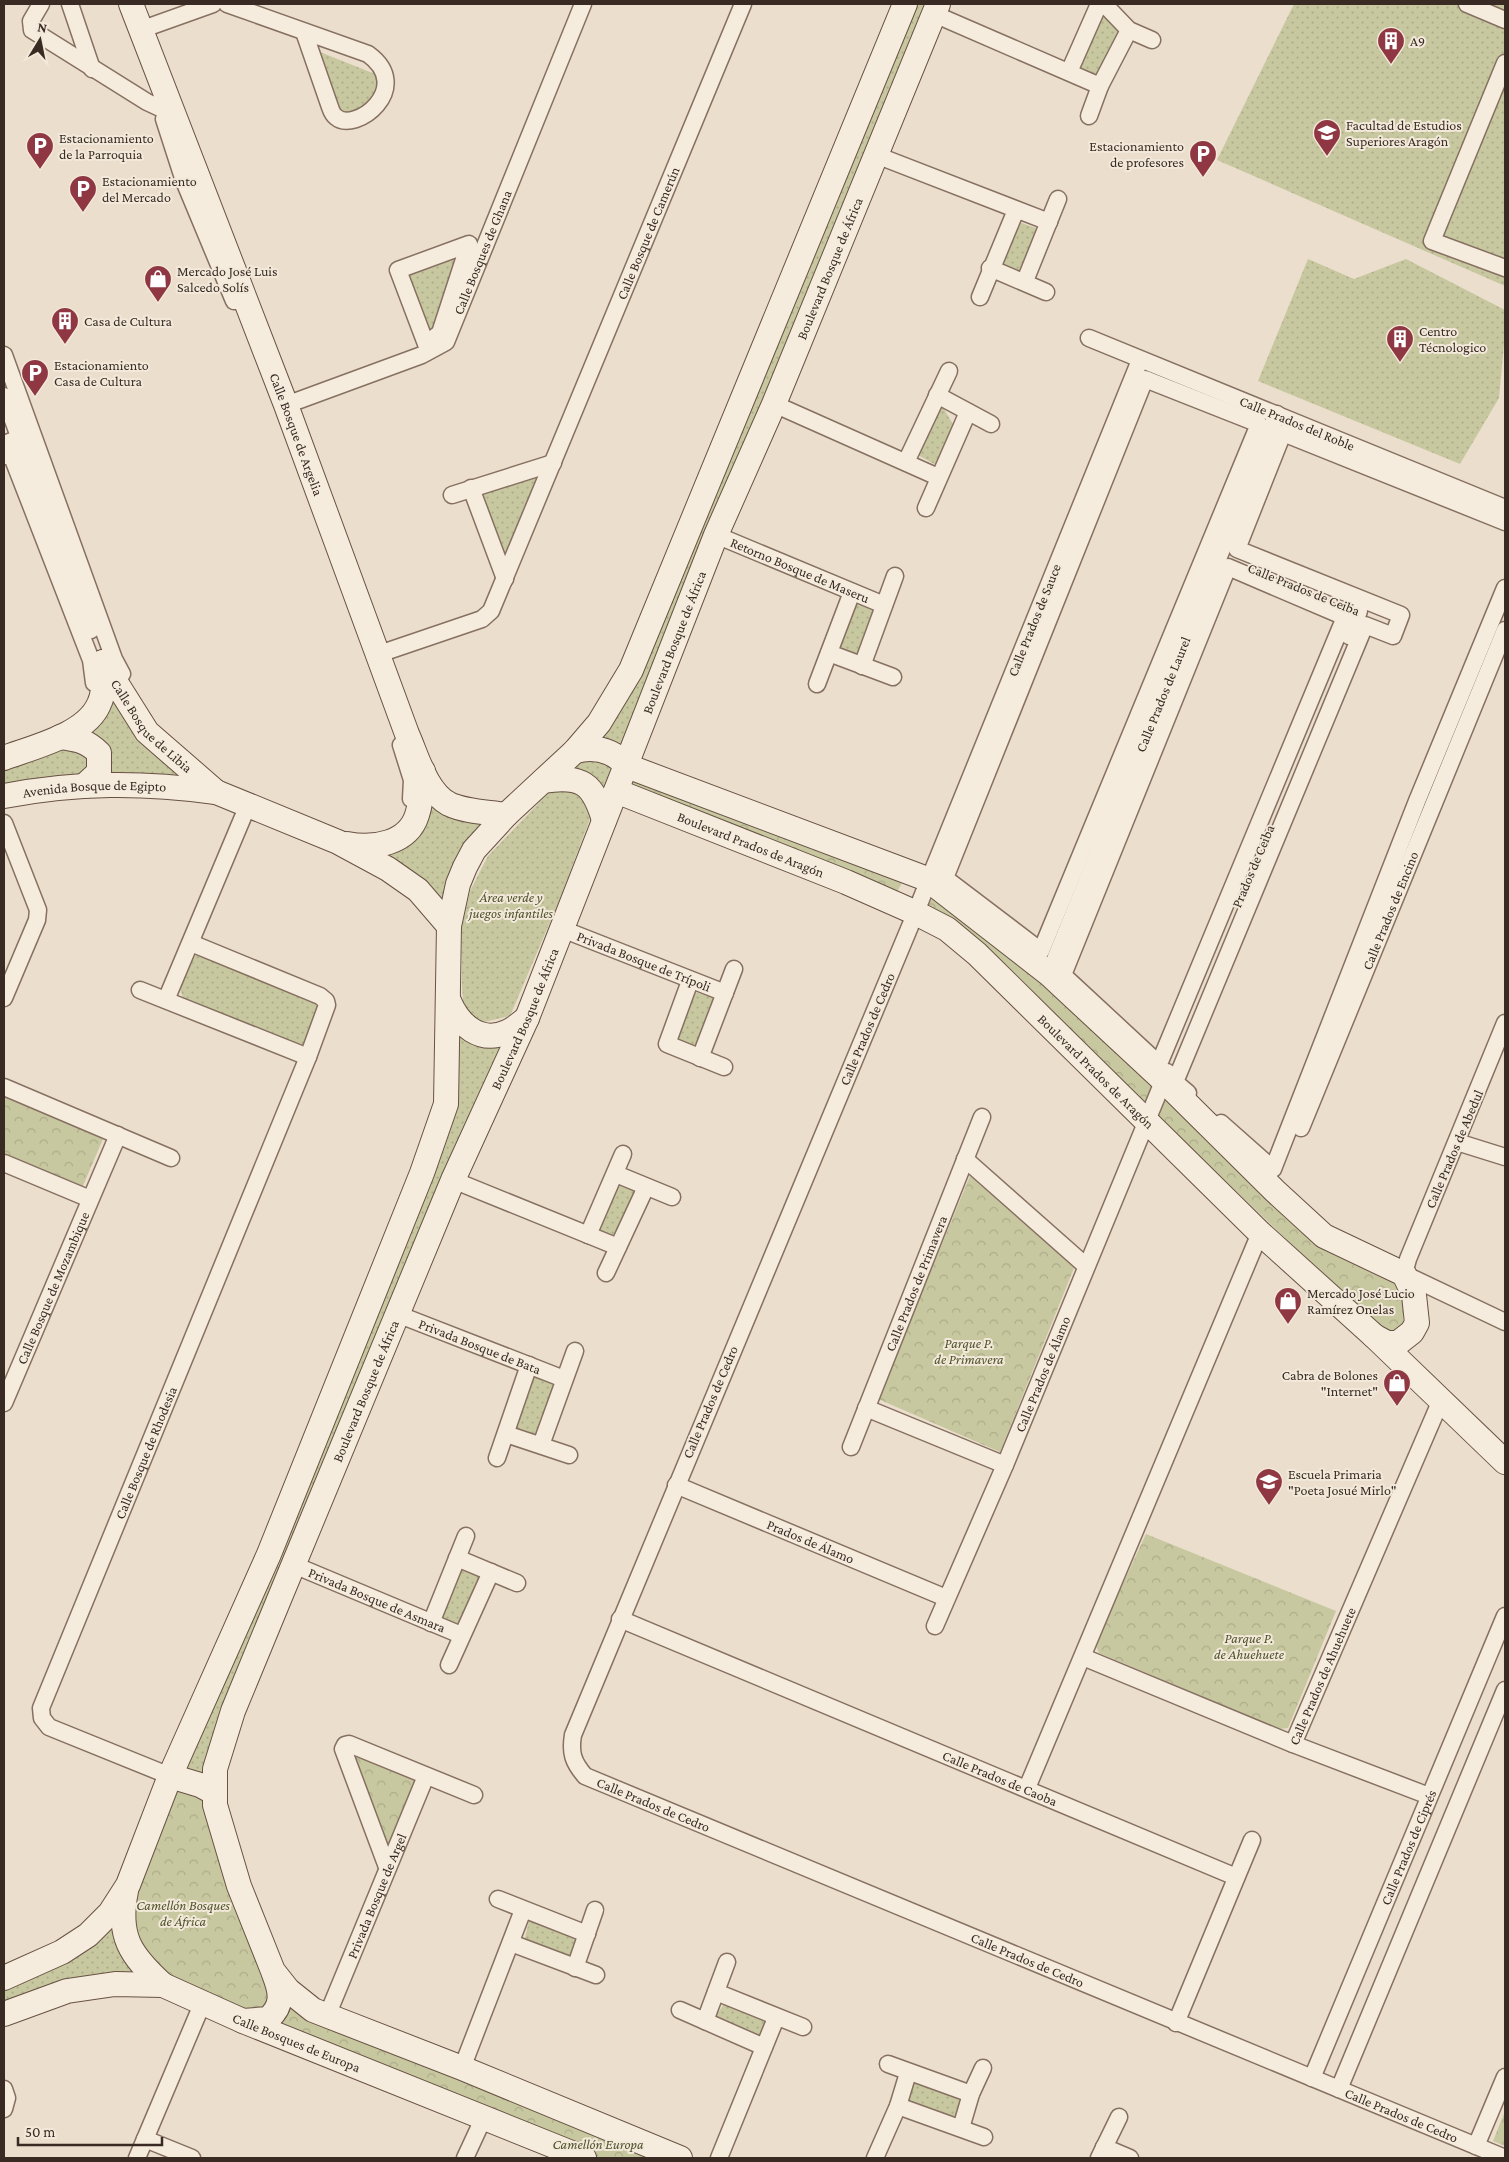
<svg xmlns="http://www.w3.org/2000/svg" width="1509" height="2162" font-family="'Crimson Pro',serif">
	<defs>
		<pattern id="forest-crowns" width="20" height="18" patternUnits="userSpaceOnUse" patternTransform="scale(1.25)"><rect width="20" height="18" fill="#c8c8a0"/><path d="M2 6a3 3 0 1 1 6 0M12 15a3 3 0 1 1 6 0" fill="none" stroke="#adac8a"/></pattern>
		<pattern id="garden-dots" width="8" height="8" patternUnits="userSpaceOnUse" patternTransform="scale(1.25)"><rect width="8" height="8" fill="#c8c8a0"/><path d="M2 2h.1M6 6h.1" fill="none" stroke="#adac8a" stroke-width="1.8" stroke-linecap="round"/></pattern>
	</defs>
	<rect width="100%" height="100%" fill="#ebdecc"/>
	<path fill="url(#forest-crowns)" d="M634,777L904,879L896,894L632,788L631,782Z
		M936,898L1036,974L1397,1284L1403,1294V1326L1394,1332L1380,1329L1038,1001L928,906L931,900Z
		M4,1096L103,1139L82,1188L4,1154Z
		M970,1176L1074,1268L1000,1452L878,1399Z
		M1146,1534L1336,1611L1288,1728L1279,1729L1099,1653L1095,1644Z
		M351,1751L421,1779L388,1847Z
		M189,1786L204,1792L266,1979L270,2006L255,2016L157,1970L134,1936L132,1891L174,1792Z
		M286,1994L668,2158H596L275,2023Z
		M1505,2111V2146L1493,2141Z"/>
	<path fill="url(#garden-dots)" d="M914,4H932L621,756L593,742Z
		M1294,4H1505V286L1217,160Z
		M1105,9L1124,32L1100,77L1078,66Z
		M320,52L380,76L368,109L343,119Z
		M1015,221L1036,228L1022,272L997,262Z
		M469,244L440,333L426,344L398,270Z
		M1308,259L1354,279L1406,259L1505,310V334L1499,398L1460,464L1258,381Z
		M938,399L954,426L936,465L916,454Z
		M541,475L504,561L481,492Z
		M855,603L876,612L860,656L838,649Z
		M112,694L182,777L106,774L82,734Z
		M70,745L92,762L82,778L4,793V765Z
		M589,754L611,765L612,777L604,793L571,772L577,757Z
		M560,781L596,803L559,901L510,1016L480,1023L464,1012L462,987V926L470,891L488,856Z
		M427,794L486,822L443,903L376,852Z
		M197,952L320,1004L302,1047L184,1002L180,988Z
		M692,991L714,998L693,1053L672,1044Z
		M458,1028L506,1042L206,1777L183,1776L187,1761L338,1407Z
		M619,1179L638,1187L616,1239L596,1232Z
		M532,1372L556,1381L535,1437L513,1429Z
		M460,1569L483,1576L460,1625L439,1616Z
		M530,1917L578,1935L571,1960L524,1942Z
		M115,1925L141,1974L108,1972L53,1986L4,2004V1985L74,1960Z
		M724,2004L766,2020L758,2040L713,2020Z
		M915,2078L949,2090L961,2102L955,2120L907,2102Z"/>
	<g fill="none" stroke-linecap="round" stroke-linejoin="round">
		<defs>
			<g id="street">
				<path d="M41,4L31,21L32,30L147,102L175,115"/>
				<path d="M70,4L92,69"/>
				<path d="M227,4L368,54C415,88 355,134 336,117C333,115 331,110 330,107L304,32"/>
				<path d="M1104,4L1129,30L1152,40"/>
				<path d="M1467,4L1505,20"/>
				<path d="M934,14L1100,86"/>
				<path d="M143,29L213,4"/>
				<path d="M1505,63L1432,241L1505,268"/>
				<path d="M1069,72L1099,4"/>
				<path d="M1089,116L1100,86L1129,30"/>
				<path d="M164,119L184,181L234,301"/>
				<path d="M876,155L1049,222"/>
				<path d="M469,244L440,333L426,344L398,270Z"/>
				<path d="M990,268L1046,292"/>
				<path d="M1025,281L1058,199"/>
				<path d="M980,297L1016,210"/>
				<path id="s1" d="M1089,338L1505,508"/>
				<path d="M4,355L114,659L122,674"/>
				<path id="s2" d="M1140,360L911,924L573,1735C570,1753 573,1762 585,1776L1505,2158"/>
				<path d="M1145,379L1259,424L1041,951L945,878Z"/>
				<path d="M937,395L991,424"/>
				<path d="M4,396L91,630"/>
				<path d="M774,404L938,477"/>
				<path id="s3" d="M286,405L422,355L446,342L583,4"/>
				<path d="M4,444L20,438"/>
				<path d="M4,456L11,454L91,660L94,683"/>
				<path d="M906,462L949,371"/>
				<path d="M471,488L505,579"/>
				<path d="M452,495L553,463"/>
				<path d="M926,508L968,412"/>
				<path id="s4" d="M716,535L884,605"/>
				<path d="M1228,567L1345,617L1159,1064L1063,975Z"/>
				<path d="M1349,636L1359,611"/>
				<path d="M829,653L893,677"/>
				<path id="s5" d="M379,654L482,619L491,611L743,4"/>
				<path d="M862,666L895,576"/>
				<path d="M817,684L852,592"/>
				<path d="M401,745L412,780L411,799"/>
				<path d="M4,823L38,910L37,920L4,998"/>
				<path id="s6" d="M562,929L725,993"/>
				<path id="s7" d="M1049,974L1277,414"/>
				<path d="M690,981L667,1044L724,1067"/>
				<path d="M140,990L308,1057"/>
				<path d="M166,1000L248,805"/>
				<path d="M1505,1023L1408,1259L1404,1274L1505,1322"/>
				<path d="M700,1058L734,969"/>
				<path d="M4,1087L171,1158"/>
				<path d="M1188,1093L1175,1082L1365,625L1393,636L1401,615L1237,549L1283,433L1505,522"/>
				<path d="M1221,1123L1273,1169L1417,801L1505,588"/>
				<path id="s8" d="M1301,1128L1505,630"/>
				<path d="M1457,1142L1505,1157"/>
				<path d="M965,1159L1086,1266"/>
				<path d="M4,1163L90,1199"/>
				<path d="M616,1174L672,1197"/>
				<path d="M453,1180L618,1247"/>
				<path d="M588,1235L623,1154"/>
				<path d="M606,1273L646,1187"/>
				<path id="s9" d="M397,1314L564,1379"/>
				<path id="s10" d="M4,1403L118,1135"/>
				<path d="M866,1408L1005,1465"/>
				<path d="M506,1434L569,1455"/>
				<path d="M541,1445L575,1351"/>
				<path id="s11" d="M851,1447L982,1117"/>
				<path d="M497,1458L529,1365"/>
				<path id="s12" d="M676,1485L946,1598"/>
				<path d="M457,1558L517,1583"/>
				<path id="s13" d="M294,1565L461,1635"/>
				<path id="s14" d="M620,1619L1236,1877"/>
				<path d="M431,1623L466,1536"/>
				<path id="s15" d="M935,1626L1005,1465L1167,1072"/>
				<path d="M1083,1657L1293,1744L1429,1796"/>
				<path d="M449,1665L491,1572"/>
				<path id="s16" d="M1293,1744L1441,1400"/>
				<path id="s17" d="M170,1776L49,1727L42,1718L41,1708L308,1057L327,1005L326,1001L320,996L191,943"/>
				<path d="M1027,1788L1260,1233"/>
				<path d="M387,1867L343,1749L345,1745L349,1744L474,1795"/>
				<path d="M498,1899L587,1934"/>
				<path d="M511,1943L596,1975"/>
				<path d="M575,1968L595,1910"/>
				<path d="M716,1992L803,2027"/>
				<path d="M680,2010L764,2047"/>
				<path id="s18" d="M327,2016L426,1776"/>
				<path d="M705,2021L727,1962"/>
				<path d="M1176,2023L1252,1840"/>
				<path d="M888,2064L971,2094"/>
				<path d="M462,2068L523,1910"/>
				<path id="s19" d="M1312,2078L1505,1616"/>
				<path d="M4,2089L7,2098L4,2109"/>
				<path d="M1339,2089L1505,1690"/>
				<path d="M898,2106L984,2137"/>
				<path d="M961,2128L971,2094L983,2068"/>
				<path d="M145,2139L192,2158"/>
				<path d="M1476,2146L1505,2077"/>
				<path d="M1104,2147L1130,2158"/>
				<path d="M137,2158L203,2002"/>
				<path d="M465,2158L484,2117"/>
				<path d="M719,2158L776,2018"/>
				<path d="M875,2158L898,2106L908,2073"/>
				<path d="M1099,2158L1119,2117"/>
			</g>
			<g id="secondary">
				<path id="s20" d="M131,4L286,405L407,734C417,756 426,792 449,804C466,812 488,812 506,815"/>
				<path id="s21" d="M103,662L147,732L216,792L338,842L388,869L418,890L449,926"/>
				<path d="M60,737C77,739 87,741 99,753V772L84,786"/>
				<path d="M575,751C595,746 613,750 627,766L927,879L1049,974L1163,1080L1275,1191L1324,1236L1404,1274L1414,1295L1417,1323L1412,1332L1398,1343H1387L1374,1336"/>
				<path d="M4,758C33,747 86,735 99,704C105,692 104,675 103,662"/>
				<path d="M543,781C582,775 593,783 604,820"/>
				<path id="s22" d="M616,791L846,882L914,912L947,929L977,954L1260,1233L1373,1335L1505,1462"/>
				<path id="s23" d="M4,796C77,782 142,782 216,792"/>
				<path d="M347,844C373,849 408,844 417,815C422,801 422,786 423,771"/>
				<path d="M449,1001C459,1025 480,1044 507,1032C514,1029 521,1023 527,1018"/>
				<path d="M170,1776L200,1785L213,1792"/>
				<path d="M126,1891C117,1936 130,1955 163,1985"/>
				<path d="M4,1978L62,1952L88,1935L110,1913L128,1885L170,1776L269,1554L422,1173L446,1104L449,926L458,884L465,867L474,850L506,815L575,751L599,723L631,670L905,4"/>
				<path id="s24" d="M4,2014L67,1991L115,1984L163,1985L243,2021L584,2158"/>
				<path d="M243,2021L268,2019C284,2005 281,1992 274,1974"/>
				<path id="s25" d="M680,2158L462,2068L313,2010L288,1990L273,1971L239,1886L215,1805V1769L233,1711L278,1602L453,1180L527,1018L716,535L774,404L938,4"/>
			</g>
		</defs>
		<use href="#street" stroke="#867061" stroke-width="19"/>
		<use href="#secondary" stroke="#685244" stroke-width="26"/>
		<use href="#street" stroke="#f6ecde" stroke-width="16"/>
		<use href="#secondary" stroke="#f6ecde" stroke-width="24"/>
	</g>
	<defs>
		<symbol id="building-pin" viewBox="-11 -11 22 30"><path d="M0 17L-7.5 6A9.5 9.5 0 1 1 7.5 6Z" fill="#8f3742" stroke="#f3e9da"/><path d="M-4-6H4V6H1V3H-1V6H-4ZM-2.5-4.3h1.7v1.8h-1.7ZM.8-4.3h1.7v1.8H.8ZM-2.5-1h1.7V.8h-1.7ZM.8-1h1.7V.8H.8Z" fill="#fff"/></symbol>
		<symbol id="school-pin" viewBox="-11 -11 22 30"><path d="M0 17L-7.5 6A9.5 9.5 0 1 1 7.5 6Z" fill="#8f3742" stroke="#f3e9da"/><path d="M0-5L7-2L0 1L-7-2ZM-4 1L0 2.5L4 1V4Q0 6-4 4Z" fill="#fff"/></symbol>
		<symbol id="parking-pin" viewBox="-11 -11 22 30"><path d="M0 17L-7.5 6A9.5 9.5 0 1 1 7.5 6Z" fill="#8f3742" stroke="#f3e9da"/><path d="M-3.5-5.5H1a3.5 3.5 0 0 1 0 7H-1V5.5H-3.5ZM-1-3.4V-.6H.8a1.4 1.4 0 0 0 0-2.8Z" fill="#fff"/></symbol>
		<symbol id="shop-pin" viewBox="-11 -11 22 30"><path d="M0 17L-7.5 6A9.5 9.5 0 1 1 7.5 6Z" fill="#8f3742" stroke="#f3e9da"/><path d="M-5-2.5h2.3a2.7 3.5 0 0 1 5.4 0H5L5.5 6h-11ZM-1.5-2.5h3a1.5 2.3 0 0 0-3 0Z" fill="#fff"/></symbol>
	</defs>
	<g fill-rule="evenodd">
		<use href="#building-pin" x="1375" y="25" width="32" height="43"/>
		<use href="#school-pin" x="1311" y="117" width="32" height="43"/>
		<use href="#parking-pin" x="24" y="130" width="32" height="43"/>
		<use href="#parking-pin" x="1187" y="138" width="32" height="43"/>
		<use href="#parking-pin" x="67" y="173" width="32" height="43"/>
		<use href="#shop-pin" x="142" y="263" width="32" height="43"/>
		<use href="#building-pin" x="49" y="305" width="32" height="43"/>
		<use href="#building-pin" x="1384" y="323" width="32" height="43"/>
		<use href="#parking-pin" x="19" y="357" width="32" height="43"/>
		<use href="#shop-pin" x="1272" y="1285" width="32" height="43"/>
		<use href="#shop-pin" x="1381" y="1367" width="32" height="43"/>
		<use href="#school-pin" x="1253" y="1466" width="32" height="43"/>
	</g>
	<g text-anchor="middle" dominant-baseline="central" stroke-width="4" stroke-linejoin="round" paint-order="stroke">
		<g font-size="14" fill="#392b23" stroke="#f3e9da" text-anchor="start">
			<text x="1410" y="41">A9</text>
			<text x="1346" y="125">Facultad de Estudios<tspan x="1346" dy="16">Superiores Aragón</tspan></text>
			<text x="59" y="138">Estacionamiento<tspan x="59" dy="16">de la Parroquia</tspan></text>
			<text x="1184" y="146" text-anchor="end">Estacionamiento<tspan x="1184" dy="16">de profesores</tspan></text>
			<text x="102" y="181">Estacionamiento<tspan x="102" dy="16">del Mercado</tspan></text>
			<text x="177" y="271">Mercado José Luis<tspan x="177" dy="16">Salcedo Solís</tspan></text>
			<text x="84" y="321">Casa de Cultura</text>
			<text x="1419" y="331">Centro<tspan x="1419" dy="16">Técnologico</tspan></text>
			<text x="54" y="365">Estacionamiento<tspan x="54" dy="16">Casa de Cultura</tspan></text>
			<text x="1307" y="1293">Mercado José Lucio<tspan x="1307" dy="16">Ramírez Onelas</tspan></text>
			<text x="1378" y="1375" text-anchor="end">Cabra de Bolones<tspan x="1378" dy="16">"Internet"</tspan></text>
			<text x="1288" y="1474">Escuela Primaria<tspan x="1288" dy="16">"Poeta Josué Mirlo"</tspan></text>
		</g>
		<g font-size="14" fill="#392b23" stroke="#f3e9da">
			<text stroke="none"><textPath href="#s5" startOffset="530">Calle Bosque de Camerún</textPath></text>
			<text stroke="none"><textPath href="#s3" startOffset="269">Calle Bosques de Ghana</textPath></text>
			<text stroke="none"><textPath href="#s25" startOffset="2286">Boulevard Bosque de África</textPath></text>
			<text stroke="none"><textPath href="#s1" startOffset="225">Calle Prados del Roble</textPath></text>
			<text stroke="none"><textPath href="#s20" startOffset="461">Calle Bosque de Argelia</textPath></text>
			<text stroke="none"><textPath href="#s4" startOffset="91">Retorno Bosque de Maseru</textPath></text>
			<text transform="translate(1304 589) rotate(22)">Calle Prados de Ceiba</text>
			<text transform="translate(1034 620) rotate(-68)">Calle Prados de Sauce</text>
			<text stroke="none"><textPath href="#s25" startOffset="1881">Boulevard Bosque de África</textPath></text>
			<text stroke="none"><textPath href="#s7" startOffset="302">Calle Prados de Laurel</textPath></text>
			<text stroke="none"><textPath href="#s21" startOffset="81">Calle Bosque de Libia</textPath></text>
			<text stroke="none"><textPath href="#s23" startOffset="91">Avenida Bosque de Egipto</textPath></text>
			<text stroke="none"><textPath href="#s22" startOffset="145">Boulevard Prados de Aragón</textPath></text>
			<text transform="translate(1253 866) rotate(-67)">Prados de Ceiba</text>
			<text stroke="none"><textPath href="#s8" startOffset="235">Calle Prados de Encino</textPath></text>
			<text stroke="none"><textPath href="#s6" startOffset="88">Privada Bosque de Trípoli</textPath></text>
			<text stroke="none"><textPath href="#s25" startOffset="1476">Boulevard Bosque de África</textPath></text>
			<text transform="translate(867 1029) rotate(-67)">Calle Prados de Cedro</text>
			<text stroke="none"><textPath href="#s22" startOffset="565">Boulevard Prados de Aragón</textPath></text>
			<text transform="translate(1454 1149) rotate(-67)">Calle Prados de Abedul</text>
			<text stroke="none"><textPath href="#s11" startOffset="176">Calle Prados de Primavera</textPath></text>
			<text stroke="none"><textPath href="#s10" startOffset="125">Calle Bosque de Mozambique</textPath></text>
			<text stroke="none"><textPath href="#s9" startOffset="89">Privada Bosque de Bata</textPath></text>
			<text stroke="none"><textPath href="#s15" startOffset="274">Calle Prados de Álamo</textPath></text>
			<text stroke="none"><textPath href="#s25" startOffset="1071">Boulevard Bosque de África</textPath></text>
			<text transform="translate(710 1402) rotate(-67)">Calle Prados de Cedro</text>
			<text stroke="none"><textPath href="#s17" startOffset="428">Calle Bosque de Rhodesia</textPath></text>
			<text stroke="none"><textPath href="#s12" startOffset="146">Prados de Álamo</textPath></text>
			<text stroke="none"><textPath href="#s13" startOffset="90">Privada Bosque de Asmara</textPath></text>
			<text stroke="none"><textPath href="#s16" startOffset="74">Calle Prados de Ahuehuete</textPath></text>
			<text stroke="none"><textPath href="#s14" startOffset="412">Calle Prados de Caoba</textPath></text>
			<text stroke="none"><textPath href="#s2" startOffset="1606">Calle Prados de Cedro</textPath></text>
			<text stroke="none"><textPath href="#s19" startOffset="250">Calle Prados de Ciprés</textPath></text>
			<text stroke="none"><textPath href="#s18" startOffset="130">Privada Bosque de Argel</textPath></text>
			<text stroke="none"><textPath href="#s2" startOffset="2011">Calle Prados de Cedro</textPath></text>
			<text stroke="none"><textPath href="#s24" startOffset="309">Calle Bosques de Europa</textPath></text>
			<text stroke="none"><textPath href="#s2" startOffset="2416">Calle Prados de Cedro</textPath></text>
		</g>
		<g font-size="14" font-style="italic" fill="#4e532c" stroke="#f3e9da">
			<text x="511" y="897">Área verde y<tspan x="511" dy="16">juegos infantiles</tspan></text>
			<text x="969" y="1343">Parque P.<tspan x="969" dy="16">de Primavera</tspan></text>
			<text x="1249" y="1638">Parque P.<tspan x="1249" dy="16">de Ahuehuete</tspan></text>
			<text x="183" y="1905">Camellón Bosques<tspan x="183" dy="16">de África</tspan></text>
			<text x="598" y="2144">Camellón Europa</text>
		</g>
	</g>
	<rect width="1509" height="2162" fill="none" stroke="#392b23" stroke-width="10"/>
	<g transform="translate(40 40) rotate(10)" stroke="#f3e9da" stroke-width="4" paint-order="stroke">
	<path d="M0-4L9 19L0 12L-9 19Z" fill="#392b23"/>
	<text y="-8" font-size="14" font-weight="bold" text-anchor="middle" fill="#392b23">N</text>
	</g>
	<path d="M18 2137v8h144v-8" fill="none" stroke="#392b23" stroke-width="2.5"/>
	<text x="25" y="2137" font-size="15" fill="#392b23" stroke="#f3e9da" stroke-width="4" paint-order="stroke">50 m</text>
</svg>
